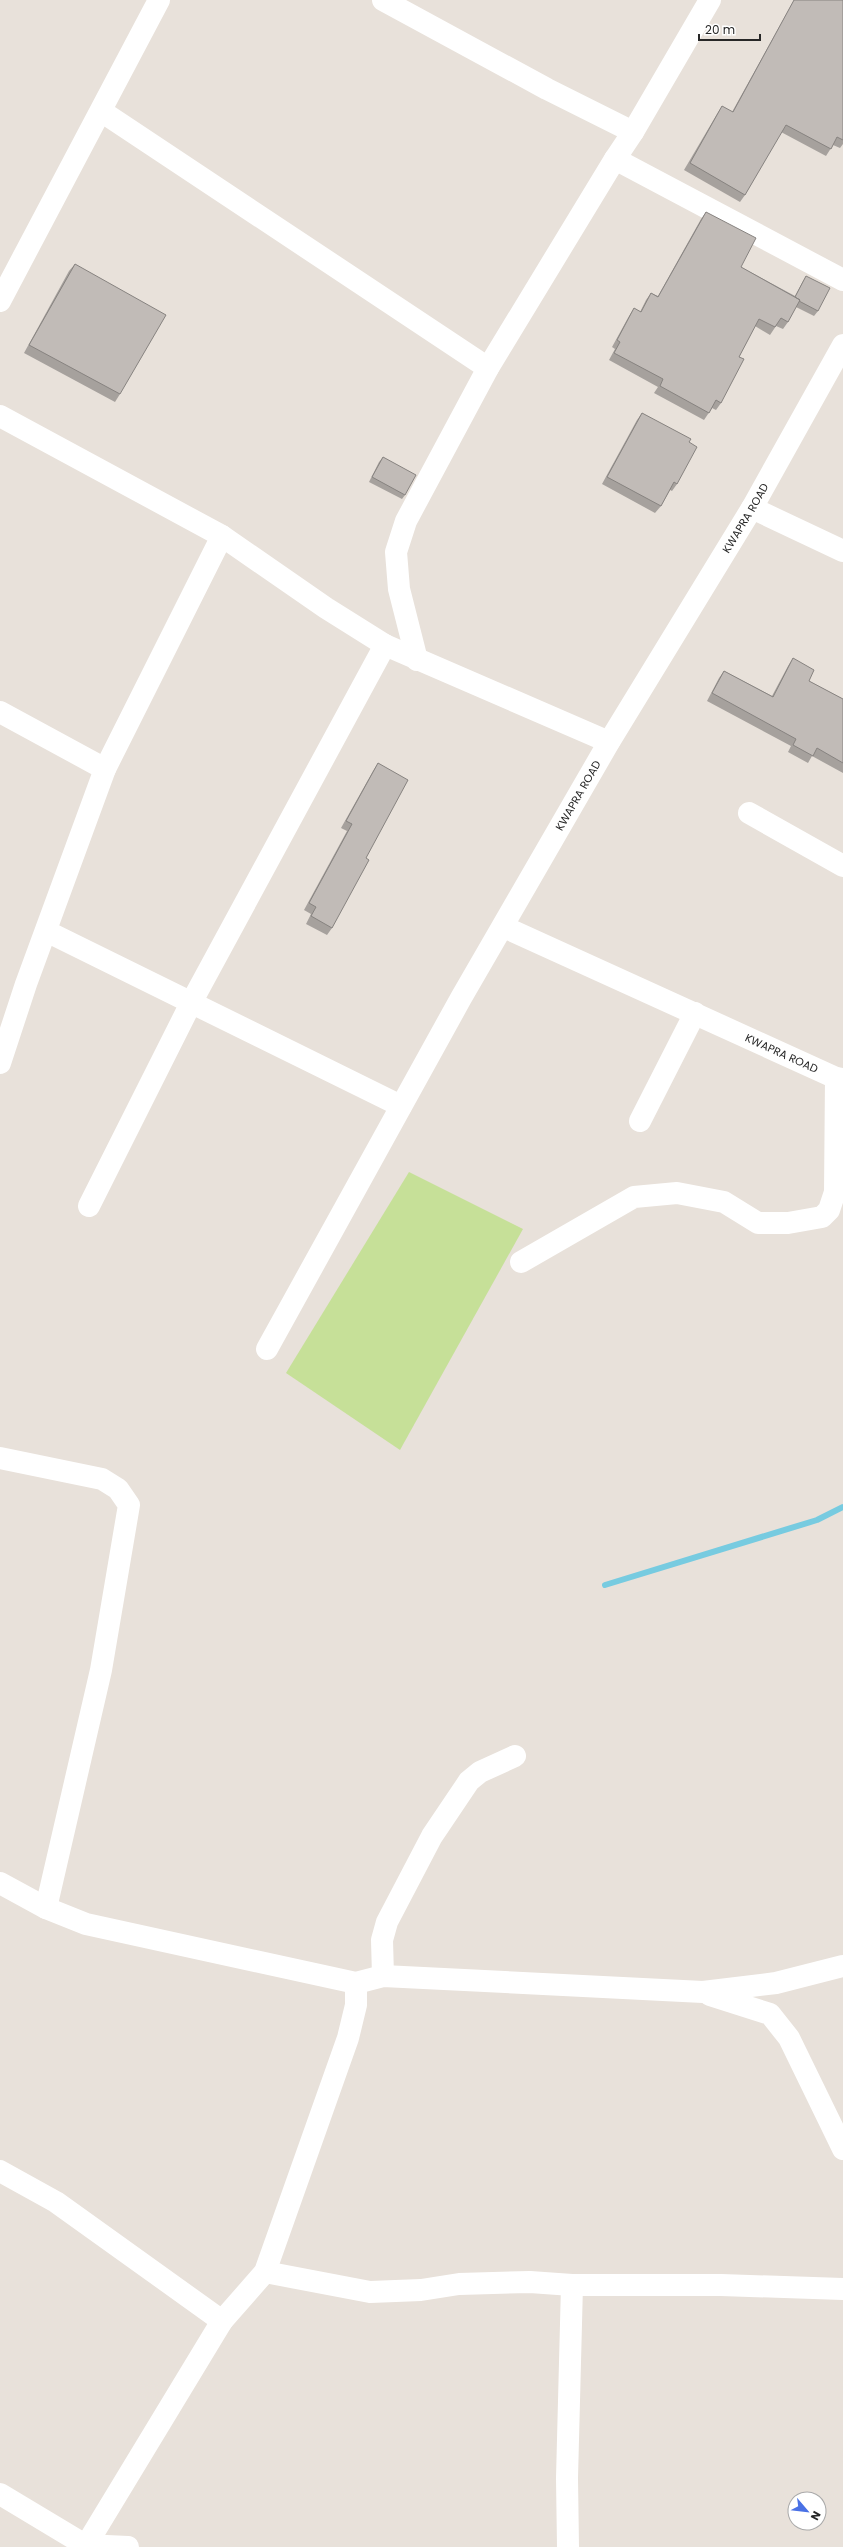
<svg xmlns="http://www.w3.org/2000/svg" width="843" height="2547" font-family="Poppins,sans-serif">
	<rect width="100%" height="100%" fill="#e8e1da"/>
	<path fill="#c6e098" d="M409,1172L523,1229L400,1450L286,1373Z"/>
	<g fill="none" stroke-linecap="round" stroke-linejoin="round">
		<path stroke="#77cbe0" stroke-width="6" d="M605,1585L817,1520L843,1507"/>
		<g stroke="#fff" stroke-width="22">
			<path d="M383,0L547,89L633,132L710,0"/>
			<path d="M101,111L488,368"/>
			<path d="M633,132L615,159L843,280"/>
			<path d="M0,301L159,0"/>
			<path d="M0,416L222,536L326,608L385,645L609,742"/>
			<path d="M752,508L843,551"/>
			<path d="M417,660L399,589L396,552L406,521L488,368L615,159"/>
			<path d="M0,712L105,769"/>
			<path d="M749,813L843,866"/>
			<path id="s1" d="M504,927L836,1078L843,1079"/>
			<path d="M46,931L401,1106"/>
			<path d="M0,1063L26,984L105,769L222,536"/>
			<path d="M640,1121L695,1013"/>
			<path d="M89,1206L191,1003L385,645"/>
			<path d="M521,1262L634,1197L677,1193L724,1202L758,1223H788L822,1217L829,1210L835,1192L836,1078"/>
			<path id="s2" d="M267,1349L461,998L609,742L752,508L843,345"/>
			<path d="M0,1458L102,1479L118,1489L129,1505L101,1670L46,1908"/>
			<path d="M0,1883L46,1908L86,1924L356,1983L383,1976L703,1992L776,1983L843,1966"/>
			<path d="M383,1976L382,1940L387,1922L432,1836L469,1781L480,1772L515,1756"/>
			<path d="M710,1995L770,2014L789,2038L843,2149"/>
			<path d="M0,2171L56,2202L222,2321"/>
			<path d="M265,2272L370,2292L421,2290L459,2284L530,2282L572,2285H721L843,2289"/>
			<path d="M0,2494L85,2545L128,2547"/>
			<path d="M85,2547L222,2321L265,2272L348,2038L356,2005V1983"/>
			<path d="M568,2547L567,2478L572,2285"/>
		</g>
	</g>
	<path fill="#a6a19d" d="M794,0H843V144L840,148L833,145L826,156L781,132L745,195L740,202L684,170L717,114L722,106L732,112Z
		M706,212L741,267L795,296L803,281L806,276L818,311L814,316L796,307L788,322L783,329L776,326L770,335L755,326L739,357L721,403L716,410L712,408L704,420L654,393L658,387L609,360L615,349L612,347L629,316L634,308L640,312L646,300L651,293L658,296L701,219Z
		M75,264L120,394L115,402L24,353L69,271Z
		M642,413L689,442L677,484L672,491L670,490L661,506L655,513L602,484L637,420Z
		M383,457L405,495L402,499L369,482L379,462Z
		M793,658L809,681L843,699V773L812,756L808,763L788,752L791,746L707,701L719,678L724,671L772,696L788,666Z
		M378,763L366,858L332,928L327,935L306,924L311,914L304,910L347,831L341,828L373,771Z"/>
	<path fill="#c1bbb7" stroke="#878380" d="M794,0H843V140L837,137L831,149L786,125L745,195L690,163L722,106L733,112Z
		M706,212L756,238L741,267L800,300L788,322L781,318L775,327L759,319L739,357L744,359L721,403L716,400L709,413L660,386L663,379L614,353L620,342L617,340L634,308L641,312L651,293L658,297Z
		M75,264L166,315L120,394L29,345Z
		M806,276L830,288L818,311L799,301L800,300L795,297Z
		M642,413L691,439L689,442L697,447L677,484L674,482L661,506L607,477Z
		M383,457L416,475L405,495L372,477Z
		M793,658L814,670L809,681L843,699V763L817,748L813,756L793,745L796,739L712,693L724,671L773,697Z
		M378,763L408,780L366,858L369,860L332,928L311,916L316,907L309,903L352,824L346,821Z"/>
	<g text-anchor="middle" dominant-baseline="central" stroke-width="3" stroke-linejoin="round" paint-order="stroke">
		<g font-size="11" fill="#272727" stroke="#fff">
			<text stroke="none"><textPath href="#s2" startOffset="959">KWAPRA ROAD</textPath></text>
			<text stroke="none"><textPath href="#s2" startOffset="635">KWAPRA ROAD</textPath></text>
			<text stroke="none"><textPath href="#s1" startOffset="305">KWAPRA ROAD</textPath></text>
		</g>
	</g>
	<g transform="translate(807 2511) rotate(118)"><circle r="19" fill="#ffffff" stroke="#a9a9a9"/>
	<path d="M0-3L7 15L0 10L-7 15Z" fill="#4a71e5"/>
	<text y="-6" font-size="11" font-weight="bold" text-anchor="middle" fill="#272727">N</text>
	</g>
	<path d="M699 34v6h61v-6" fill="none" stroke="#272727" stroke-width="2"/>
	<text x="705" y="34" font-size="12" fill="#272727" stroke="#ffffff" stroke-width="3" paint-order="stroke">20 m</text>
</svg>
